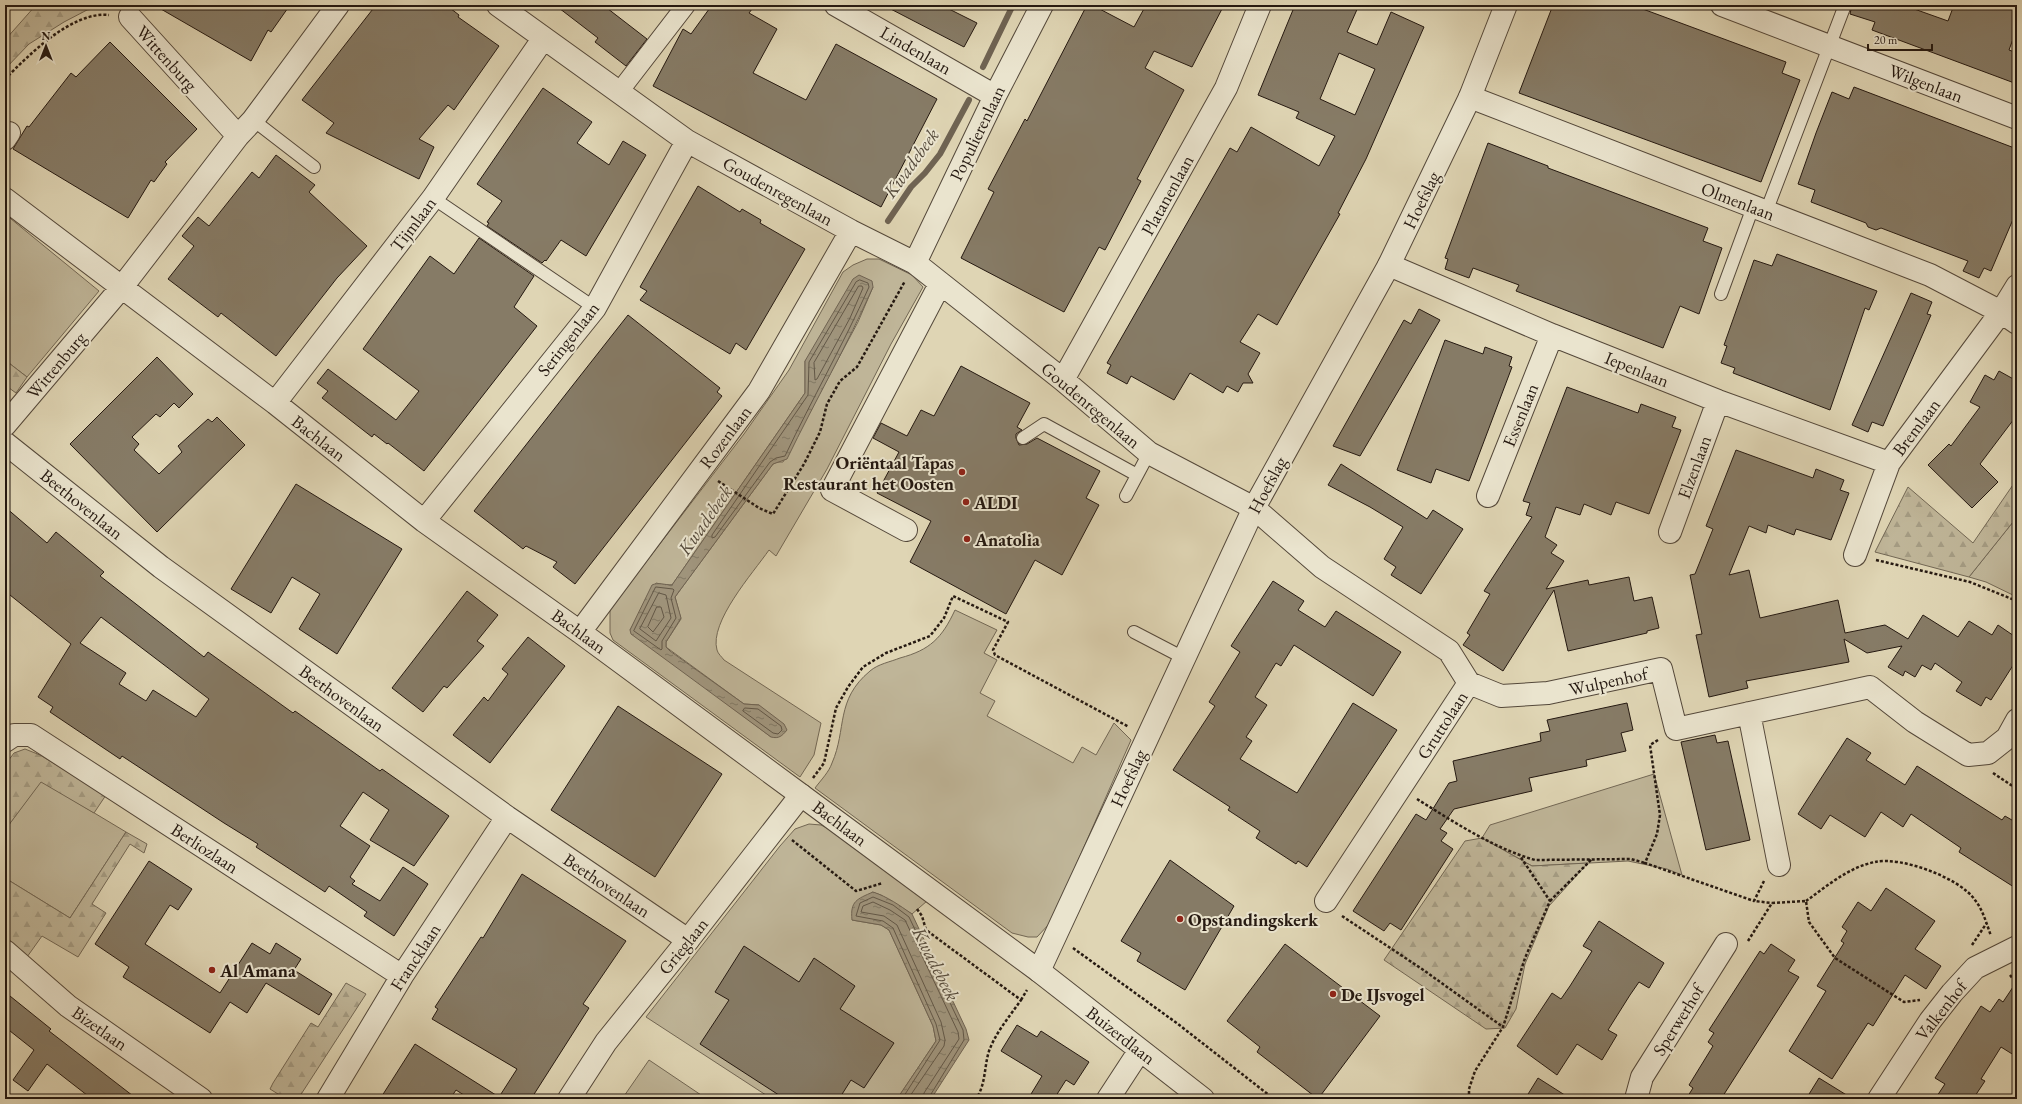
<svg xmlns="http://www.w3.org/2000/svg" width="2022" height="1104" font-family="'EB Garamond',serif">
	<defs>
		<pattern id="forest-firs" width="22" height="20" patternUnits="userSpaceOnUse"><rect width="22" height="20" fill="#bfb598"/><path d="M5 1l3.5 6h-7zM16 11l3.5 6h-7z" fill="#a49b82"/></pattern>
		<pattern id="water-ripples" width="26" height="14" patternUnits="userSpaceOnUse"><rect width="26" height="14" fill="#a0957d"/><path d="M2 4q2-2 4 0t4 0M15 11q2-2 4 0t4 0" fill="none" stroke="#827965"/></pattern>
	</defs>
	<rect width="100%" height="100%" fill="#dfd5b4"/>
	<filter id="stains"><feTurbulence type="fractalNoise" baseFrequency=".005" numOctaves="4"/><feColorMatrix values="0 0 0 0 .2 0 0 0 0 .09 0 0 0 0 .02 0 0 0 .5 -.17"/></filter>
	<radialGradient id="worn" r=".72"><stop offset=".6" stop-color="#630" stop-opacity="0"/><stop offset="1" stop-color="#630" stop-opacity=".3"/></radialGradient>
	<path fill="#bfb598" stroke="#726754" fill-rule="evenodd" d="M5,214L99,291L27,377L5,360Z
		M867,259H879L912,275L923,287L891,344L827,469L776,556L769,550C753,573 709,622 717,650C718,654 722,657 724,660L821,723L814,755L800,777L613,640L610,633V609L744,434L789,370L843,272L853,265ZM873,287L858,322L783,462H777L773,464L675,597L681,619L666,642V647L744,704L759,705L771,737L630,630L656,583L665,585H672L805,393V361Z
		M2017,517V597L1986,582L1969,577Z
		M955,610L997,630L984,653L997,660L980,693L995,701L987,716L1073,763L1082,747L1096,755L1114,723L1131,740L1051,922L1037,937H1028L1012,933L815,788C821,780 829,772 832,763C847,729 835,700 870,671C878,664 890,662 900,658C930,650 942,638 955,610Z
		M1654,774L1682,875L1667,869L1628,861L1532,866L1482,838L1490,825Z
		M41,781L126,832L70,918L5,878V830Z
		M809,824L821,825L841,835L927,901L912,914L881,895L872,892L852,920L881,925L889,930L933,1026L936,1041L897,1099H772L646,1017L780,846L795,829Z
		M649,1060L652,1062L707,1099H622Z"/>
	<path fill="url(#forest-firs)" stroke="#726754" d="M36,5H120L87,10L64,22L29,44L5,69V40Z
		M5,360L27,377L16,393L5,385Z
		M2017,479V517L1969,577L1875,552L1908,487L1973,543Z
		M25,749L40,755L106,795L94,813L41,782L5,830V765L14,753Z
		M126,832L147,844L144,853L130,844L92,904L106,913L78,957L42,936L27,957L5,940V878L70,918Z
		M1482,838L1532,866L1588,863L1549,906L1525,964L1516,1009L1505,1028L1486,1029L1384,960L1465,841Z
		M346,983L366,994L298,1099H286L270,1089L273,1083L311,1023L318,1027Z"/>
	<path fill="url(#water-ripples)" stroke="#6f6352" d="M859,275L872,281L873,287C847,346 815,401 787,459L773,464L675,597L681,618L666,642V647L670,651L744,704L759,705L784,724L787,730C782,736 779,739 771,737L631,634L630,630L652,585C658,582 665,585 672,585L805,393V361L853,279Z
		M873,892C888,897 899,905 912,914L966,1029L969,1040L931,1099H897L936,1041L933,1026L889,930L881,925L852,920C850,901 857,899 873,892Z"/>
	<g fill="none" stroke-linecap="round" stroke-linejoin="round">
		<path stroke="#625747" stroke-width="1" d="M860,280L868,283L869,287C843,345 812,399 785,456L776,458L770,462L715,537L712,538V535L808,395L809,362L856,282Z
			M859,286H862L863,288L850,318L817,379L815,380L814,363Z
			M656,587L673,589L674,590L671,598L676,618L662,641V649L661,650L634,631Z
			M659,593L666,595L671,618L656,641L640,629Z
			M657,607H661L664,617L653,632L648,627Z
			M745,708L758,709L781,726L782,730L778,734L773,733L743,711Z
			M902,1099L940,1040L936,1024L893,928L883,921L856,916L860,903L873,897L893,905L909,917L963,1030L964,1040L928,1099
			M908,1099L944,1046L945,1040L941,1022L897,925L884,916L861,912L863,906L873,902L890,910L905,920L958,1032L959,1039L924,1093L923,1099"/>
		<path stroke="#6f6352" stroke-width="6" d="M983,67L1013,5
			M888,221L911,187L925,173L940,154L969,100"/>
	</g>
	<path fill="#867b66" stroke="#251911" fill-rule="evenodd" d="M154,5H290L271,32L268,30L251,61Z
		M376,5H446L459,15L458,17L499,46L454,110L448,105L419,139L434,147L419,179L326,133L334,123L302,100Z
		M555,5H603L647,39L626,66L595,42L598,38Z
		M712,5H755L749,13L777,29L753,73L806,100L836,44L937,99L881,207L653,86L683,29L691,34Z
		M883,5H941L977,23L964,47Z
		M1087,5H1092L1134,27L1146,5H1224L1192,67L1154,51L1145,68L1184,90L1137,179L1141,181L1105,250L1099,247L1064,312L961,258L994,192L988,189L1025,119L1027,121Z
		M1295,5H1359L1347,32L1377,45L1391,12L1424,27L1366,159L1338,213L1340,214L1277,325L1258,314L1240,342L1260,353L1248,374L1253,383H1243L1238,392L1227,386L1223,393L1190,373L1174,400L1131,376L1127,384L1107,373L1111,365L1107,363L1230,148L1237,152L1251,127L1319,166L1335,136L1296,118L1299,112L1258,95ZM1339,53L1375,69L1355,115L1320,99Z
		M1553,5H1632L1786,62L1782,73L1800,80L1761,182L1519,93Z
		M1852,5H1903L1948,21L1954,5H2008L2017,8V28L2009,50L2017,53V84L1872,30L1875,22L1850,14Z
		M110,42L197,129L165,162L167,164L154,182L151,180L128,218L13,149L27,126L29,127L71,73L76,77Z
		M1854,87L2017,149V210L1991,271L1984,268L1979,278L1963,271L1968,261L1881,228L1876,230L1868,227L1866,223L1811,202L1815,190L1798,184L1816,133L1832,92L1849,99Z
		M543,88L592,122L577,143L609,165L623,141L646,155L586,256L561,240L546,261L545,260L542,263L487,226L489,223L487,222L502,201L477,184Z
		M1488,143L1548,166V168L1708,228L1703,241L1722,248L1699,314L1680,306L1663,348L1516,291L1519,285L1473,268L1469,278L1445,269L1448,259L1445,258Z
		M276,155L315,185L309,192L367,246L337,278L276,356L221,313L218,317L168,279L194,246L182,236L198,217L209,226L252,172L259,178Z
		M698,186L740,212L742,209L761,220L760,223L805,249L746,350L736,343L730,354L640,300L647,291L640,287Z
		M479,238L534,276L514,307L537,326L424,471L388,443L387,444L374,434L372,437L322,398L328,391L317,383L328,369L396,420L419,391L363,349L430,256L454,274Z
		M1777,254L1877,291L1869,310L1865,308L1830,410L1733,373L1735,368L1721,363L1727,346L1724,345L1754,260L1772,266Z
		M1911,293L1932,302L1927,314L1931,315L1883,426L1872,422L1868,432L1852,425Z
		M1419,309L1440,320L1360,456L1333,446L1404,320L1411,324Z
		M628,315L720,388L717,392L722,396L575,584L553,567L557,562L526,546L523,549L474,511Z
		M1445,340L1483,354L1485,347L1512,357L1509,366L1512,367L1469,481L1436,469L1431,483L1397,470Z
		M157,357L193,394L179,408L174,403L160,417L156,414L132,437L139,444L134,450L159,474L182,452L178,446L208,419L212,422L217,417L245,445L157,532L70,444Z
		M961,366L1030,403L1017,427L1022,430L1016,434V438L1019,445L1027,444L1037,438L1100,471L1086,498L1099,505L1062,575L1035,560L1006,614L910,562L931,521L877,493L899,452L873,438L881,423L907,436L921,410L934,416Z
		M1999,371L2017,381V415L1980,464L1998,482L1972,508L1928,465L1949,444L1951,446L1980,407L1970,402L1985,375L1994,380Z
		M1567,387L1638,413L1641,404L1676,417L1672,427L1681,430L1649,514L1616,502L1611,515L1584,504L1580,515L1556,507L1545,537L1557,545L1551,553L1564,561L1546,589L1588,580L1589,585L1629,577L1634,601L1652,597L1659,628L1647,631V633L1568,651L1554,590L1503,671L1463,645L1470,635L1467,633L1490,594L1484,591L1532,517L1526,515L1530,503L1523,501Z
		M1736,450L1813,478L1816,469L1844,480L1840,490L1849,493L1831,540L1796,529L1794,535L1768,525L1766,533L1749,526L1729,575L1749,570L1760,618L1838,600L1845,633L1885,625L1908,639L1923,615L1958,637L1969,621L1992,635L1998,625L2017,638V659L1991,700L1986,697L1981,706L1956,691L1962,682L1935,663L1931,670L1922,665L1915,677L1905,671L1903,676L1888,667L1902,646L1867,653L1844,639L1849,662L1746,681L1748,688L1709,697L1696,635L1702,634L1690,575L1695,574L1713,529L1706,526Z
		M1341,464L1427,519L1433,510L1463,529L1421,594L1391,575L1396,567L1384,559L1403,527L1370,507L1328,485Z
		M296,484L402,549L337,654L299,629L320,594L292,577L271,613L231,589Z
		M5,507L47,543L56,532L104,572L100,576L204,657L208,652L293,713L295,711L380,771L382,769L449,816L414,866L370,840L389,810L363,792L340,826L370,846L350,877L355,881L352,884L380,901L403,867L428,884L394,936L364,916L367,912L329,886L325,892L256,847L258,844L224,823L122,756L120,759L50,712L53,707L38,697L71,644L5,591ZM101,617L209,699L196,717L153,690L146,701L119,684L126,673L80,643Z
		M1273,581L1304,601L1298,610L1325,627L1336,611L1401,652L1373,696L1294,645L1281,666L1276,663L1255,697L1267,705L1246,737L1252,741L1240,759L1297,793L1353,703L1397,730L1307,867L1298,861L1296,864L1256,838L1260,831L1228,810L1230,807L1173,770L1211,712L1215,706L1209,702L1240,652L1231,646Z
		M467,591L498,615L477,641L484,646L447,688L444,686L423,712L392,688Z
		M528,637L565,666L490,763L453,735L484,697L488,701L508,674L502,669Z
		M1627,703L1633,730L1621,733L1626,751L1586,760L1587,766L1529,778L1532,791L1454,809L1440,829L1447,833L1441,841L1453,849L1401,930L1390,923L1384,931L1353,911L1416,814L1426,820L1449,783L1457,781L1453,761L1541,741L1540,733L1550,731L1547,720Z
		M618,706L722,774L655,877L551,810Z
		M1715,735L1717,743L1728,741L1750,840L1706,850L1681,742Z
		M1847,738L1871,753L1866,760L1905,785L1917,766L2002,820L2005,816L2017,823V889L1959,852L1961,848L1911,814L1903,827L1881,812L1865,837L1830,815L1821,829L1798,814Z
		M1170,860L1234,906L1185,990L1137,961L1141,953L1121,941Z
		M149,861L192,889L178,910L170,905L145,944L220,993L252,943L270,954L276,943L301,959L294,970L332,994L319,1015L266,983L247,1013L230,1002L210,1033L123,977L129,967L95,944Z
		M522,874L626,941L583,1004L589,1008L531,1099H470L456,1090L450,1099H380L415,1044L499,1097L517,1069L432,1019L438,1009L435,1007L481,937L483,938Z
		M1886,888L1935,921L1915,949L1941,966L1926,989L1905,975L1873,1026L1868,1023L1832,1079L1789,1051L1826,991L1817,986L1844,943L1841,941L1847,931L1842,927L1858,902L1871,911Z
		M1599,921L1664,963L1649,988L1639,982L1630,995L1608,1030L1617,1035L1602,1060L1577,1044L1557,1075L1517,1046L1552,993L1561,999L1570,986L1592,951L1583,946Z
		M1285,944L1380,1016L1318,1099L1257,1052L1260,1047L1227,1021Z
		M1771,944L1795,960L1788,971L1799,977L1721,1099H1686L1693,1088L1689,1085L1713,1046L1708,1042L1714,1033L1709,1030L1760,951L1764,954Z
		M744,946L799,982L814,958L855,986L840,1009L894,1043L864,1088L851,1080L839,1099H785L700,1044L729,1000L715,992Z
		M2017,981V1057L2001,1047L1981,1079L1985,1081L1973,1099H1935L1945,1084L1935,1078L1981,1006L1990,1012L1999,999L2003,1002Z
		M5,992L51,1029L49,1031L137,1099H92L47,1064L28,1091L13,1080L34,1050L5,1027Z
		M1017,1025L1037,1037L1041,1031L1089,1062L1074,1085L1066,1080L1054,1099H1028L1042,1076L1001,1051Z
		M1538,1078L1571,1099H1525Z
		M1819,1078L1853,1099H1806Z"/>
	<g fill="none" stroke-linecap="round" stroke-linejoin="round">
		<defs>
			<path id="service" d="M253,120L314,167
				M433,198L595,308
				M1766,212L1845,5
				M1721,294L1753,207
				M1023,438L1044,424L1137,475
				M1126,496L1149,453
				M1134,632L1184,658"/>
			<path id="pedestrian" d="M619,92L686,5"/>
			<path id="minor" d="M498,5L687,141L851,231L915,263L1063,380L1149,453L1254,508L1322,567L1449,651L1469,683L1326,901
				M836,5L995,96
				M1722,5L2017,118
				M130,17L238,136
				M1470,97L1930,275L2001,312L2017,323
				M5,139L9,133
				M5,199L275,403L424,521L580,632L801,795
				M915,263L995,96L1042,5
				M1389,265L1552,335L1718,401L1889,463
				M1063,380L1226,88L1260,5
				M275,403L433,198L543,39
				M5,425L122,287L238,136L253,120L338,5
				M5,443L161,567L507,817L688,940
				M1488,496L1552,335
				M424,521L595,308L687,141
				M906,530L832,490L940,284
				M1670,532L1718,401
				M1855,555L1889,463L2001,312L2017,286
				M580,632L759,391L851,231
				M1469,683L1501,696L1548,693L1661,669L1676,729L1870,687L1915,722L1968,755L1988,753L2007,738L2017,720
				M1749,713L1779,865
				M5,741L14,735H31L402,976
				M5,951L68,1006L201,1099
				M1039,971L1203,1099
				M328,1099L402,976L507,817
				M1108,1099L1140,1050
				M1636,1099L1642,1077L1726,944
				M1879,1099L1930,1021L1952,993L1975,968L2017,947"/>
			<path id="tertiary" d="M569,1099L606,1042L688,940L801,795L1039,971L1254,508L1389,265L1470,97L1506,5"/>
		</defs>
		<use href="#service" stroke="#54483a" stroke-width="14"/>
		<use href="#pedestrian" stroke="#54483a" stroke-width="20"/>
		<use href="#minor" stroke="#54483a" stroke-width="24"/>
		<use href="#tertiary" stroke="#54483a" stroke-width="24"/>
		<path stroke="#251911" stroke-width="2.5" stroke-dasharray="3 2" stroke-linecap="butt" d="M5,79C29,55 72,11 109,15
			M718,481L759,508L773,514L804,464L820,432L827,404L840,381L857,367L905,281
			M1876,560L1970,582L2017,601
			M1658,740L1650,745L1660,815L1657,834L1645,863L1754,901
			M1993,773L2017,789
			M813,778L824,763L836,708L848,687L863,667L886,653L930,636L944,618L953,596L1008,622L993,650L995,655L1129,727
			M1417,799C1454,822 1493,848 1535,860L1631,859L1645,863
			M792,840L856,891L883,883
			M1764,881L1754,901L1772,903
			M1550,901L1592,859
			M1806,901C1827,886 1849,867 1875,862C1901,856 1960,878 1975,900C1983,910 1987,925 1991,936
			M917,909L922,916L926,930L1021,1000C1010,1016 996,1032 989,1051C984,1067 986,1084 976,1099
			M1342,916L1422,969L1503,1027
			M1748,941L1772,903L1806,901L1809,922L1835,958L1904,1002L1920,1000
			M1972,945L1986,924
			M1073,948L1178,1024L1274,1099
			M2010,975L2017,984
			M1021,1000L1027,990
			M1469,1099V1089L1475,1071L1503,1027L1525,958L1550,901L1520,856"/>
		<use href="#service" stroke="#eae4ce" stroke-width="12"/>
		<use href="#pedestrian" stroke="#eae4ce" stroke-width="18"/>
		<use href="#minor" stroke="#eae4ce" stroke-width="22"/>
		<use href="#tertiary" stroke="#eae4ce" stroke-width="22"/>
	</g>
	<g fill="#8f2418" stroke="#eae4ce" stroke-width="1.5">
		<circle cx="962" cy="472" r="4"/>
		<circle cx="966" cy="502" r="4"/>
		<circle cx="967" cy="539" r="4"/>
		<circle cx="1180" cy="919" r="4"/>
		<circle cx="212" cy="970" r="4"/>
		<circle cx="1333" cy="994" r="4"/>
	</g>
	<g text-anchor="middle" dominant-baseline="central" stroke-width="4" stroke-linejoin="round" paint-order="stroke">
		<g font-size="18" fill="#251911" stroke="#eae4ce">
			<text transform="translate(916 50) rotate(30)">Lindenlaan</text>
			<text transform="translate(167 58) rotate(48)">Wittenburg</text>
			<text transform="translate(1926 83) rotate(21)">Wilgenlaan</text>
			<text transform="translate(977 133) rotate(-64)">Populierenlaan</text>
			<text transform="translate(778 191) rotate(29)">Goudenregenlaan</text>
			<text transform="translate(1167 195) rotate(-61)">Platanenlaan</text>
			<text transform="translate(1421 200) rotate(-64)">Hoefslag</text>
			<text transform="translate(1738 201) rotate(21)">Olmenlaan</text>
			<text transform="translate(413 224) rotate(-53)">Tijmlaan</text>
			<text transform="translate(568 339) rotate(-52)">Seringenlaan</text>
			<text transform="translate(56 365) rotate(-50)">Wittenburg</text>
			<text transform="translate(1637 369) rotate(22)">Iepenlaan</text>
			<text transform="translate(1091 405) rotate(40)">Goudenregenlaan</text>
			<text transform="translate(1520 415) rotate(-68)">Essenlaan</text>
			<text transform="translate(1916 427) rotate(-53)">Bremlaan</text>
			<text transform="translate(725 437) rotate(-53)">Rozenlaan</text>
			<text transform="translate(319 438) rotate(38)">Bachlaan</text>
			<text transform="translate(1694 467) rotate(-70)">Elzenlaan</text>
			<text transform="translate(1267 485) rotate(-62)">Hoefslag</text>
			<text transform="translate(82 504) rotate(39)">Beethovenlaan</text>
			<text transform="translate(579 631) rotate(36)">Bachlaan</text>
			<text transform="translate(1608 681) rotate(-12)">Wulpenhof</text>
			<text transform="translate(342 698) rotate(36)">Beethovenlaan</text>
			<text transform="translate(1442 725) rotate(-57)">Gruttolaan</text>
			<text transform="translate(1128 778) rotate(-65)">Hoefslag</text>
			<text transform="translate(840 823) rotate(37)">Bachlaan</text>
			<text transform="translate(205 848) rotate(33)">Berliozlaan</text>
			<text transform="translate(607 885) rotate(34)">Beethovenlaan</text>
			<text transform="translate(683 946) rotate(-51)">Grieglaan</text>
			<text transform="translate(415 957) rotate(-57)">Francklaan</text>
			<text transform="translate(1941 1010) rotate(-52)">Valkenhof</text>
			<text transform="translate(1678 1020) rotate(-58)">Sperwerhof</text>
			<text transform="translate(100 1028) rotate(35)">Bizetlaan</text>
			<text transform="translate(1121 1035) rotate(38)">Buizerdlaan</text>
		</g>
		<g font-size="18" font-weight="bold" fill="#251911" stroke="#eae4ce" text-anchor="start">
			<text x="954" y="462" text-anchor="end">Oriëntaal Tapas<tspan x="954" dy="21">Restaurant het Oosten</tspan></text>
			<text x="974" y="502">ALDI</text>
			<text x="975" y="539">Anatolia</text>
			<text x="1188" y="919">Opstandingskerk</text>
			<text x="220" y="970">Al Amana</text>
			<text x="1341" y="994">De IJsvogel</text>
		</g>
		<g font-size="19" font-style="italic" fill="#564b3c" stroke="#eae4ce">
			<text transform="translate(911 163) rotate(-54)">Kwadebeek</text>
			<text transform="translate(705 520) rotate(-55)">Kwadebeek</text>
			<text transform="translate(936 964) rotate(63)">Kwadebeek</text>
		</g>
	</g>
	<rect width="2022" height="1104" fill="none" stroke="#dfd5b4" stroke-width="20"/>
	<rect x="6" y="6" width="2010" height="1092" fill="none" stroke="#251911" stroke-width="2"/>
	<rect x="10" y="10" width="2002" height="1084" fill="none" stroke="#251911"/>
	<g transform="translate(46 46)" stroke="#eae4ce" stroke-width="3" paint-order="stroke">
	<path d="M0-3L7 15L0 10L-7 15Z" fill="#251911"/>
	<text y="-6" font-size="11" font-weight="bold" text-anchor="middle" fill="#251911">N</text>
	</g>
	<path d="M1868 44v6h64v-6" fill="none" stroke="#251911" stroke-width="2"/>
	<text x="1874" y="44" font-size="12" fill="#251911" stroke="#eae4ce" stroke-width="3" paint-order="stroke">20 m</text>
	<rect width="100%" height="100%" filter="url(#stains)"/>
	<rect width="100%" height="100%" fill="url(#worn)"/>
</svg>
